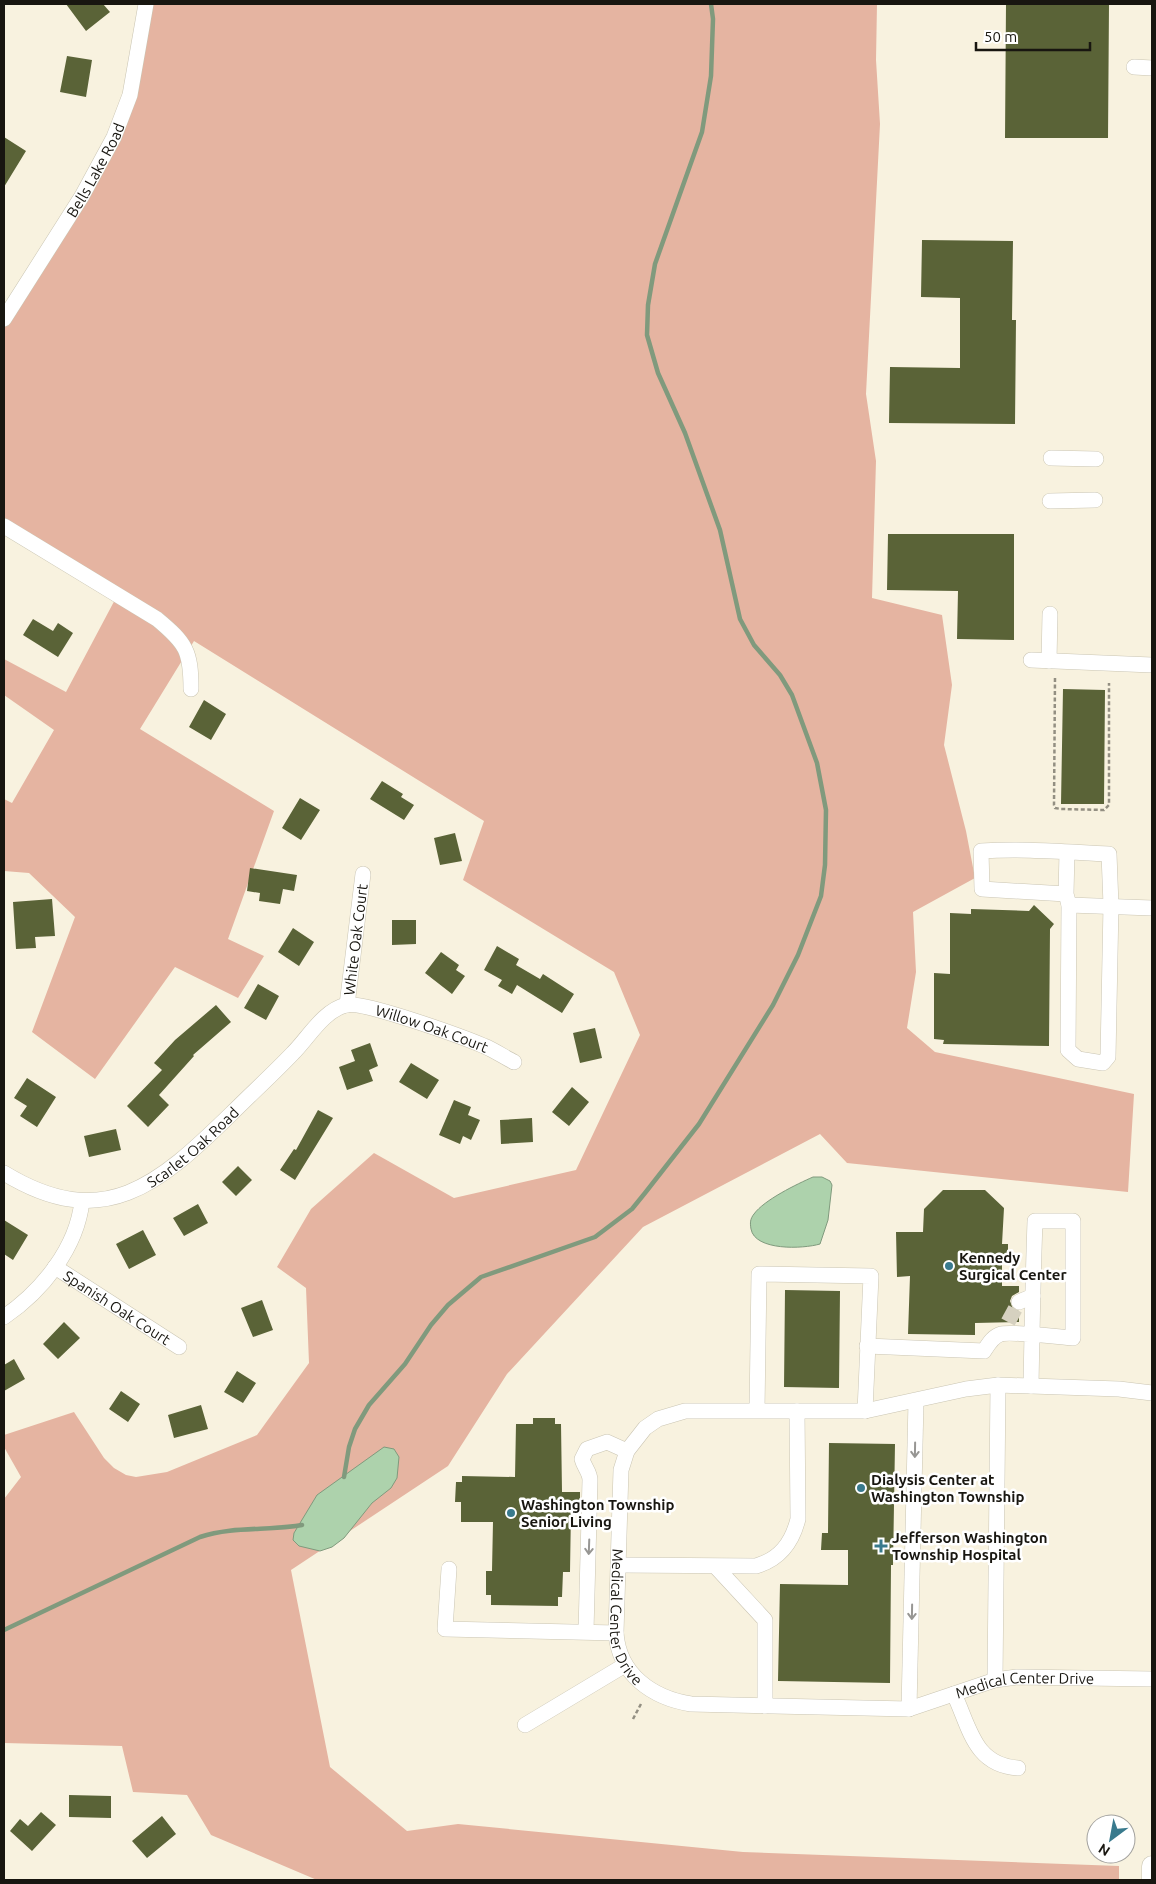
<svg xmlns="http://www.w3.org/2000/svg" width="1156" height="1884" font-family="Ubuntu,sans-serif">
	<rect width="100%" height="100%" fill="#f8f2df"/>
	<path fill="#e5b4a1" d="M150,4H877L876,60L880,124L866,394L876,461L872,598L942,615L952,685L944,745L966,831L975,878L913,912L916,972L907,1028L935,1052L1134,1094L1128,1192L847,1163L820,1134L643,1227L507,1374L448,1466L291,1570L330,1767L407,1831L458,1824L743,1852L1119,1866V1880H317L211,1835L187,1795L133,1792L122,1746L4,1743V1499L21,1477L4,1447V1435L74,1412L104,1458L114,1468L126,1475L136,1477L167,1472L257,1435L309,1363L306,1288L277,1267L311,1209L374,1153L454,1198L576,1170L640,1035L614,972L463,880L484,821L194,641L140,729L274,811L228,939L264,956L238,998L175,967L95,1079L32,1032L75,917L29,873L4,871V799L12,803L54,730L4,695V659L66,692L118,594L4,524V315L129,110Z"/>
	<path fill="#add2ac" stroke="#809a7d" d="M813,1177H822L830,1181L832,1185L828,1220L820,1244C803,1249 755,1251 751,1229C750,1223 750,1219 754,1214C764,1200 797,1184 813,1177Z
		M384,1447L394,1449L399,1457L397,1478L391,1488L372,1503L344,1538L332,1547L320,1551L299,1546L293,1540L294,1533L317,1495Z"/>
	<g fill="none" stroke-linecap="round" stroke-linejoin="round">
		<path stroke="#809a7d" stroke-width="4.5" d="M344,1477L349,1447L355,1429L369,1405L405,1364L431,1325L448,1305L481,1277L595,1237L632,1209L645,1193L699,1124L773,1005L798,955L821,896L825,865L826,810L817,763L792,695L780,675L754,645L740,619L720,530L685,433L658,373L647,335L648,305L655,264L702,132L711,76L713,19L711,4
			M4,1630L200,1537C233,1526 268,1531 302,1525"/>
	</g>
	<path fill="#5a6337" d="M66,4H103L110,12L86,31Z
		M1006,4H1109L1108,138H1005Z
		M67,56L92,60L86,97L60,92Z
		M4,137L26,151L4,187Z
		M922,240L1013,241L1012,320H1016L1015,424L889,423L890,367L960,368V298L921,297Z
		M888,534H1014V640L957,639L958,591L887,590Z
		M33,619L53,631L58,623L73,633L58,657L23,635Z
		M1063,689L1105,690L1104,804H1061Z
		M204,700L226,714L211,740L189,727Z
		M382,781L403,794L401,797L414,805L404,820L370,799Z
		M300,798L320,810L301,840L282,828Z
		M455,833L462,861L440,865L434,838Z
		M250,868L297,875L294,891L283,889L280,904L259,901L260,893L247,891Z
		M52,899L55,936L35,937L36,948L16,949L13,902Z
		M1034,905L1054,924L1050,929L1049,1046L943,1044L944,1040L934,1039V973L950,974V913L971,914V909L1029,911Z
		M392,920H416V944L392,945Z
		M293,928L314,942L299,966L278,952Z
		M497,946L519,959L516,965L540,979L543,974L574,994L562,1013L517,985L512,994L498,986L502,980L484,970Z
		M441,952L459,965L456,970L465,976L452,994L425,973Z
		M258,984L279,996L266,1020L244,1008Z
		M216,1005L231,1022L193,1055L194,1056L159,1095L169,1105L148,1127L127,1106L162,1070L154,1063L175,1040Z
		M595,1028L602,1058L580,1063L573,1033Z
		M370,1043L378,1066L369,1070L373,1081L347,1090L339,1067L355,1061L351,1050Z
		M411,1063L439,1080L427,1099L399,1082Z
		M27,1078L56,1097L37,1127L20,1116L27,1106L14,1098Z
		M572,1087L589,1102L569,1126L552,1112Z
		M454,1100L471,1107L468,1115L480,1120L471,1140L463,1136L460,1144L439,1135Z
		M318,1110L333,1118L295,1180L280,1170L294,1149L296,1150Z
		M532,1118L533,1142L501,1144L500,1120Z
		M116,1129L121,1150L89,1157L84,1136Z
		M238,1166L252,1180L236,1196L222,1182Z
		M943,1190H985L1004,1208L1002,1244H1008V1256H1002V1286H1019V1292L1012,1296L1010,1301L1013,1309L1019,1311V1322L975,1323V1335L908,1334L910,1276L897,1277L896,1232H923L924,1209Z
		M198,1204L208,1223L184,1236L173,1218Z
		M4,1220L28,1235L13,1260L4,1254Z
		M143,1230L156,1255L129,1269L116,1244Z
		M785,1290L840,1291L839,1388L784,1387Z
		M262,1300L273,1330L253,1337L241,1308Z
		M64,1322L80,1338L58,1359L43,1344Z
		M14,1359L25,1379L4,1391V1365Z
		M237,1371L256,1383L243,1403L224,1392Z
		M121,1391L140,1404L128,1422L109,1409Z
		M201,1405L208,1429L174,1438L168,1415Z
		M533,1418H555V1424H561L562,1492H580V1509H571L570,1572H563L562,1597H558V1606L491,1605V1595H486V1571H492L493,1522H461V1502H455L456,1482H462V1476L515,1477L516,1424H533Z
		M829,1443L895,1444L893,1565H891L890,1683L778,1681L780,1584L848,1585V1550H821L822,1533H828Z
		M69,1795L111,1796V1818L69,1817Z
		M41,1812L56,1825L32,1851L10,1831L20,1819L28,1826Z
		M162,1816L176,1834L147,1858L132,1841Z"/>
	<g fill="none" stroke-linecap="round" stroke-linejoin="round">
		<path stroke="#d6d1c0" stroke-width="15" stroke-dasharray="15 8" stroke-linecap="butt" d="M1008,1322L1019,1302"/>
		<defs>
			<g id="minor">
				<path d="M1134,67L1152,68"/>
				<path id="s1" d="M4,319L82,196L114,137L130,95L146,4"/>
				<path d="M1051,458L1096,459"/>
				<path d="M1050,501L1095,500"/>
				<path d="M4,526L157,619C186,643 191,651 191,689"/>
				<path d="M1031,660L1152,665"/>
				<path d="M1049,661L1050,614"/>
				<path d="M1066,894L982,889L981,851C1023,848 1066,852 1109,854L1111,905L1108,1057L1103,1063L1078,1059L1068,1050L1069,905L1066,894L1067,852"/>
				<path d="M1069,905L1152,908"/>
				<path id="s2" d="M347,1005L363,874"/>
				<path id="s3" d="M4,1173C104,1234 159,1184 231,1114C252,1093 273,1074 293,1053C308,1038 324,1010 346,1005C364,1001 463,1037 484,1046C494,1050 504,1057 514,1062"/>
				<path id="s4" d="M55,1267L179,1347"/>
				<path d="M1019,1302L1033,1296"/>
				<path d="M4,1317C42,1291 77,1248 82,1201"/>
				<path d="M867,1346L984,1351C988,1345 993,1336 1001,1334C1010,1331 1059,1337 1073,1338V1221H1035C1033,1276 1032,1331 1031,1386"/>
				<path id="s5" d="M1152,1393L1119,1389L998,1385L966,1389L865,1411H685L658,1419L645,1428L627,1451L621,1470L616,1633C619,1675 653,1698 691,1704L909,1709L995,1680L1017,1677L1152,1679"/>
				<path d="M757,1410L759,1274L871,1276L865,1411"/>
				<path d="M618,1565L756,1566C780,1559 792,1543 798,1519L797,1411"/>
				<path d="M716,1567L765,1620V1706"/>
				<path d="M449,1569L445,1629L616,1633"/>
				<path d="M586,1631L590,1480C590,1472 584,1467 582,1459L587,1449L607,1442L627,1451"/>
				<path d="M995,1680L998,1385"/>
				<path d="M954,1694C970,1728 974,1765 1018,1768"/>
				<path d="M909,1709L916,1401"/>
				<path d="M525,1725L625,1665"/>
			</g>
			<path id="major" d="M1152,1880V1866"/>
		</defs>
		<use href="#minor" stroke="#cac5b3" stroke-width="16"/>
		<use href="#major" stroke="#cac5b3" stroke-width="21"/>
		<path stroke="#938f82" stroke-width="2.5" stroke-dasharray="4 2.5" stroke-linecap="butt" d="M1055,678L1054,805L1055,808L1061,809L1104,810L1109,805V683
			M633,1719L642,1702"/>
		<use href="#minor" stroke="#fff" stroke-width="15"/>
		<use href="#major" stroke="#fff" stroke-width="20"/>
	</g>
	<defs><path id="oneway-shaft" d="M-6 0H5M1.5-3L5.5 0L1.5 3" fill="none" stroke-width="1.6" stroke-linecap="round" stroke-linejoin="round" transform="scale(1.25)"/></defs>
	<g stroke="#979693">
		<use href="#oneway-shaft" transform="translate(915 1450) rotate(91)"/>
		<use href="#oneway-shaft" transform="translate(589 1547) rotate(92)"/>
		<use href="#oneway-shaft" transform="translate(912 1612) rotate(91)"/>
	</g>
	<g fill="#397a8d" stroke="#fff" stroke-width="2">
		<circle cx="949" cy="1266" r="5"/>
		<circle cx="861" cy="1488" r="5"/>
		<circle cx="511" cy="1513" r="5"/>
		<path d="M878.5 1538.5h5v5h5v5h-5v5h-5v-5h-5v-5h5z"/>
	</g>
	<g text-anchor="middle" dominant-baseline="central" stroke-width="5" stroke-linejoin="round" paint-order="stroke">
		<g font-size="15" fill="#181610" stroke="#fff">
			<text stroke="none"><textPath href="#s1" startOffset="175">Bells Lake Road</textPath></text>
			<text stroke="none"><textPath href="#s2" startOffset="66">White Oak Court</textPath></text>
			<text stroke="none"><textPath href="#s3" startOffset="510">Willow Oak Court</textPath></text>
			<text stroke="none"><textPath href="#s3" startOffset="210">Scarlet Oak Road</textPath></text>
			<text stroke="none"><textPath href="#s4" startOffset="74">Spanish Oak Court</textPath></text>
			<text stroke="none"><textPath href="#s5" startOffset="712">Medical Center Drive</textPath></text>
			<text stroke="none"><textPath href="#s5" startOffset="1176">Medical Center Drive</textPath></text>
		</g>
		<g font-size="15" font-weight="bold" fill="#181610" stroke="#fff" text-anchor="start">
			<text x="959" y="1257">Kennedy<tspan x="959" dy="17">Surgical Center</tspan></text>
			<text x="871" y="1479">Dialysis Center at<tspan x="871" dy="17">Washington Township</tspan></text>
			<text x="521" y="1504">Washington Township<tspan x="521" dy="17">Senior Living</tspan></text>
			<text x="892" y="1537">Jefferson Washington<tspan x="892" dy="17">Township Hospital</tspan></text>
		</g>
	</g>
	<rect width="1156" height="1884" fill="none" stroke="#181610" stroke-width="10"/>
	<g transform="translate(1111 1839) rotate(212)"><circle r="24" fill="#ffffff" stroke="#a3a29f"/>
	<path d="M0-4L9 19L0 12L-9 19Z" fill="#397a8d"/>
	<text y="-8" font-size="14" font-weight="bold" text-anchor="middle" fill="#181610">N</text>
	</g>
	<path d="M976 42v8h114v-8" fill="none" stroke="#181610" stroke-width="2.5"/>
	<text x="984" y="42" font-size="15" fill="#181610" stroke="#ffffff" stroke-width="4" paint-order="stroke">50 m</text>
</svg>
